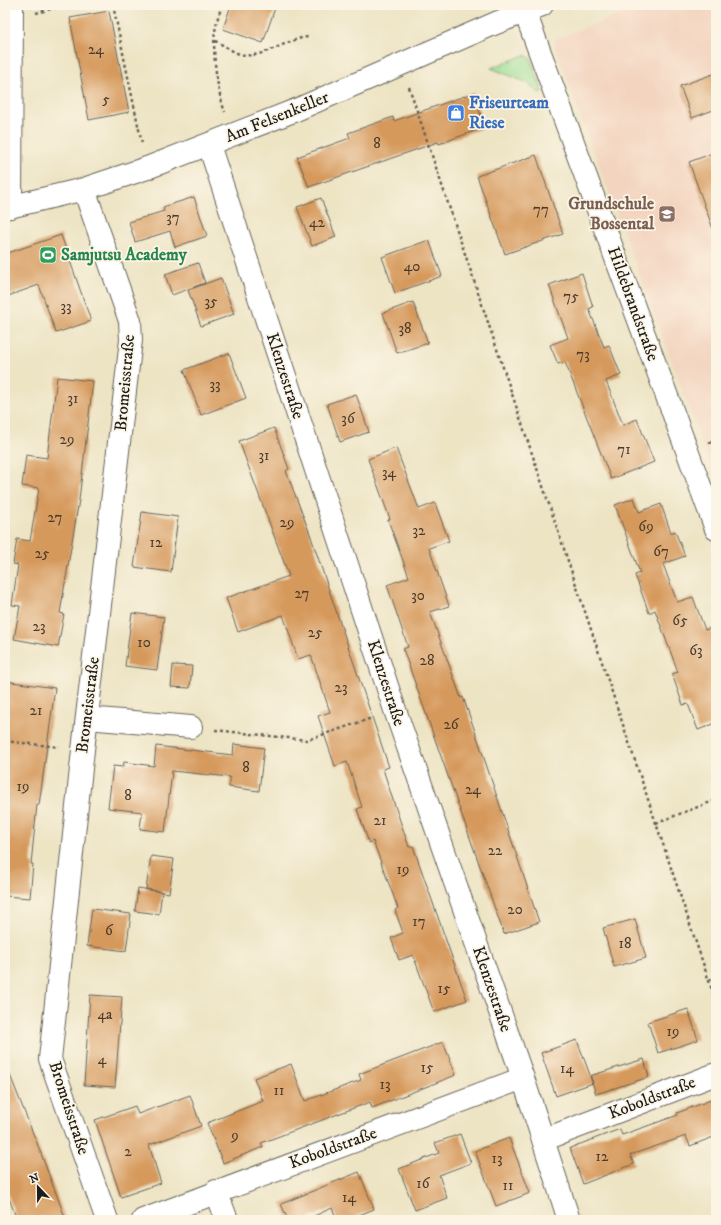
<svg xmlns="http://www.w3.org/2000/svg" width="721" height="1225" font-family="'IM FELL DW Pica',serif">
	<rect width="100%" height="100%" fill="#fcf5e5"/>
	<filter id="ink" filterUnits="userSpaceOnUse"><feTurbulence type="fractalNoise" baseFrequency=".025" numOctaves="2"/><feDisplacementMap in="SourceGraphic" scale="8" xChannelSelector="R" yChannelSelector="G"/><feConvolveMatrix kernelMatrix="1 2 1 2 8 2 1 2 1" color-interpolation-filters="sRGB"/></filter>
	<filter id="wash" filterUnits="userSpaceOnUse"><feTurbulence type="fractalNoise" baseFrequency=".012" numOctaves="4" result="noise"/><feDisplacementMap in="SourceGraphic" scale="16" xChannelSelector="R" yChannelSelector="G"/><feGaussianBlur stdDeviation="0.9" result="paint"/><feColorMatrix in="noise" values="0 0 0 0 0 0 0 0 0 0 0 0 0 0 0 0 0 1.4 0 .05"/><feComposite in="paint" operator="in"/></filter>
	<g filter="url(#wash)">
		<rect width="100%" height="100%" fill="#ede4c4"/>
		<path fill="#f3d4bf" d="M645,5H716V481L555,47L556,39Z"/>
		<path fill="#9dde94" stroke="#5c7d58" d="M525,55L530,58L543,92L539,93L528,83L491,68Z"/>
		<g id="blocks">
			<path fill="#d6995c" d="M231,5H276L263,43L223,29Z
				M109,11L129,112L89,120L70,18Z
				M716,73V109L692,118L680,86Z
				M473,93L485,127L439,144L438,142L309,187L297,157L350,138L348,133L393,117L394,121Z
				M716,152V229H713L689,162Z
				M536,155L563,234L505,254L477,176Z
				M194,197L207,236L175,247L170,231L135,242L129,222L164,211L163,207Z
				M321,198L336,237L312,246L297,207Z
				M61,235L91,321L56,333L39,285L5,297V254Z
				M429,240L442,276L395,293L382,257Z
				M198,263L205,283L172,295L165,274Z
				M582,273L593,307L589,309L604,347L609,345L621,375L606,381L623,425L637,419L654,462L611,479L565,362L558,364L550,345L568,338L549,285Z
				M221,278L234,314L201,326L188,290Z
				M413,302L428,343L397,353L383,313Z
				M229,353L246,398L201,415L184,370Z
				M57,377L93,381L79,500L60,613L64,614L58,647L14,639L20,606L12,605L18,565L13,564L17,539L30,541L39,488L22,486L26,455L47,458Z
				M356,394L369,432L340,442L327,404Z
				M274,428L289,469L286,471L310,534L389,767L383,769L392,797L409,847L413,846L467,1000L434,1012L413,955L399,960L391,938L403,933L395,910L398,908L373,841L369,843L357,809L362,807L347,762L335,766L318,716L330,712L311,655L298,659L283,615L238,632L226,598L289,576L239,441Z
				M396,448L419,509L435,503L449,541L429,548L449,606L430,612L461,698L463,697L477,737L539,922L504,934L403,649L408,647L387,585L409,577L388,520L390,519L368,459Z
				M634,498L639,512L661,504L671,533L675,531L685,556L663,564L677,602L693,597L705,630L711,628L716,641V723L698,730L688,704L683,705L672,674L678,672L655,610L649,613L635,575L640,573L615,505Z
				M142,512L178,517L171,572L134,567Z
				M132,613L164,617L157,670L125,666Z
				M173,665L192,666L190,688L171,687Z
				M5,681L55,688L39,805H37L31,864H33L30,898L5,896Z
				M234,744L264,748L259,791L229,787L230,777L172,771L165,832L140,829L142,812L108,808L113,766L123,767L124,762L154,766L156,746L233,755Z
				M151,856L174,859L169,893L146,889Z
				M138,888L162,892L159,914L135,911Z
				M92,909L131,914L126,951L87,946Z
				M635,919L646,958L614,967L603,928Z
				M90,995L122,997L115,1087L84,1085Z
				M688,1009L698,1040L658,1053L648,1022Z
				M577,1040L593,1083L556,1096L541,1053Z
				M443,1042L456,1075L372,1108L370,1102L261,1143L263,1147L223,1163L207,1123L263,1101L254,1078L291,1064L305,1101L361,1080L359,1074Z
				M644,1059L649,1077L596,1094L590,1076Z
				M6,1065L40,1151L66,1220H17L5,1187Z
				M190,1095L201,1126L149,1145L161,1183L121,1197L95,1120L135,1106L138,1114Z
				M716,1098V1136L690,1146L686,1136L630,1155L634,1164L583,1184L570,1148L620,1129L622,1135L678,1115L677,1113Z
				M460,1134L471,1163L439,1175L447,1198L415,1210L399,1169L439,1153L435,1143Z
				M509,1138L530,1193L496,1206L475,1151Z
				M359,1172L374,1209L347,1220H337L332,1208L305,1220H288L281,1204Z"/>
		</g>
	</g>
	<g filter="url(#ink)">
		<use href="#blocks" fill-opacity="0" stroke="#656257" stroke-width="1"/>
		<g fill="none" stroke-linecap="round" stroke-linejoin="round">
			<defs>
				<path id="minor" d="M525,12L716,529
					M209,145L395,710L523,1078L569,1220
					M84,189L130,321L131,340L83,750L50,1059L107,1220
					M11,207L12,5
					M5,208L84,189L147,168L296,110L496,23L542,5
					M87,718L191,727
					M543,1140L716,1074
					M216,1191L227,1220
					M143,1220L523,1078"/>
			</defs>
			<use href="#minor" stroke="#656257" stroke-width="24"/>
			<path stroke="#656257" stroke-width="2.5" stroke-dasharray="3 3" stroke-linecap="butt" d="M113,5L142,144
				M222,5C220,12 217,19 216,26C211,48 217,91 225,112
				M36,13L66,5
				M215,41C224,45 235,54 244,55C264,58 287,39 308,37
				M409,87L716,1002
				M709,443L716,441
				M215,730L307,740L372,718
				M5,741L59,747
				M656,823L716,800
				M709,980L716,977"/>
			<use href="#minor" stroke="#fff" stroke-width="22"/>
		</g>
	</g>
	<defs>
		<symbol id="shop-square" viewBox="-11 -11 22 22"><rect x="-9" y="-9" width="18" height="18" rx="4" fill="#3f7fe0" stroke="#fcf5e5"/><path d="M-5-2.5h2.3a2.7 3.5 0 0 1 5.4 0H5L5.5 6h-11ZM-1.5-2.5h3a1.5 2.3 0 0 0-3 0Z" fill="#fff"/></symbol>
		<symbol id="school-square" viewBox="-11 -11 22 22"><rect x="-9" y="-9" width="18" height="18" rx="4" fill="#8d6e63" stroke="#fcf5e5"/><path d="M0-5L7-2L0 1L-7-2ZM-4 1L0 2.5L4 1V4Q0 6-4 4Z" fill="#fff"/></symbol>
		<symbol id="stadium-square" viewBox="-11 -11 22 22"><rect x="-9" y="-9" width="18" height="18" rx="4" fill="#2e9e5b" stroke="#fcf5e5"/><path d="M0-5a6.5 5 0 1 0 0 10a6.5 5 0 1 0 0-10ZM-3.5-1.8h7v3.6h-7Z" fill="#fff"/></symbol>
	</defs>
	<g fill-rule="evenodd">
		<use href="#shop-square" x="446" y="103" width="20" height="20"/>
		<use href="#school-square" x="657" y="204" width="20" height="20"/>
		<use href="#stadium-square" x="38" y="245" width="20" height="20"/>
	</g>
	<g text-anchor="middle" dominant-baseline="central" stroke-width="3.5" stroke-linejoin="round" paint-order="stroke">
		<g font-size="15" fill="#4a3b2c">
			<text x="96" y="49">24</text>
			<text x="106" y="99">5</text>
			<text x="377" y="143">8</text>
			<text x="541" y="209">77</text>
			<text x="173" y="217">37</text>
			<text x="317" y="222">42</text>
			<text x="412" y="266">40</text>
			<text x="571" y="296">75</text>
			<text x="211" y="301">35</text>
			<text x="66" y="306">33</text>
			<text x="405" y="328">38</text>
			<text x="583" y="354">73</text>
			<text x="215" y="384">33</text>
			<text x="73" y="398">31</text>
			<text x="348" y="418">36</text>
			<text x="67" y="439">29</text>
			<text x="624" y="449">71</text>
			<text x="264" y="455">31</text>
			<text x="389" y="472">34</text>
			<text x="55" y="517">27</text>
			<text x="287" y="522">29</text>
			<text x="646" y="526">69</text>
			<text x="419" y="530">32</text>
			<text x="156" y="542">12</text>
			<text x="661" y="551">67</text>
			<text x="42" y="553">25</text>
			<text x="302" y="593">27</text>
			<text x="418" y="595">30</text>
			<text x="680" y="620">65</text>
			<text x="39" y="626">23</text>
			<text x="315" y="632">25</text>
			<text x="144" y="642">10</text>
			<text x="696" y="650">63</text>
			<text x="427" y="660">28</text>
			<text x="341" y="687">23</text>
			<text x="36" y="710">21</text>
			<text x="451" y="724">26</text>
			<text x="246" y="767">8</text>
			<text x="23" y="786">19</text>
			<text x="473" y="789">24</text>
			<text x="128" y="795">8</text>
			<text x="380" y="820">21</text>
			<text x="495" y="850">22</text>
			<text x="403" y="869">19</text>
			<text x="515" y="909">20</text>
			<text x="419" y="921">17</text>
			<text x="109" y="930">6</text>
			<text x="625" y="943">18</text>
			<text x="444" y="988">15</text>
			<text x="105" y="1014">4a</text>
			<text x="673" y="1031">19</text>
			<text x="102" y="1059">4</text>
			<text x="427" y="1067">15</text>
			<text x="567" y="1068">14</text>
			<text x="385" y="1084">13</text>
			<text x="279" y="1090">11</text>
			<text x="235" y="1135">9</text>
			<text x="128" y="1151">2</text>
			<text x="602" y="1156">12</text>
			<text x="497" y="1158">13</text>
			<text x="423" y="1183">16</text>
			<text x="508" y="1185">11</text>
			<text x="349" y="1197">14</text>
		</g>
		<g font-size="17" font-weight="bold" fill="#366cbe" stroke="#fcf5e5" text-anchor="start">
			<text x="469" y="103">Friseurteam<tspan x="469" dy="20">Riese</tspan></text>
		</g>
		<g font-size="17" fill="#1c1c1c" stroke="#fcf5e5">
			<text transform="translate(277 117) rotate(-22)">Am Felsenkeller</text>
			<text transform="translate(633 304) rotate(70)">Hildebrandstraße</text>
			<text transform="translate(285 376) rotate(72)">Klenzestraße</text>
			<text transform="translate(125 383) rotate(-85)">Bromeisstraße</text>
			<text transform="translate(386 683) rotate(72)">Klenzestraße</text>
			<text transform="translate(88 705) rotate(-83)">Bromeisstraße</text>
			<text transform="translate(492 989) rotate(71)">Klenzestraße</text>
			<text transform="translate(652 1098) rotate(-21)">Koboldstraße</text>
			<text transform="translate(69 1108) rotate(72)">Bromeisstraße</text>
			<text transform="translate(333 1148) rotate(-20)">Koboldstraße</text>
		</g>
		<g font-size="17" font-weight="bold" fill="#785e54" stroke="#fcf5e5" text-anchor="end">
			<text x="654" y="204">Grundschule<tspan x="654" dy="20">Bossental</tspan></text>
		</g>
		<g font-size="17" font-weight="bold" fill="#27864d" stroke="#fcf5e5" text-anchor="start">
			<text x="61" y="255">Samjutsu Academy</text>
		</g>
	</g>
	<rect width="721" height="1225" fill="none" stroke="#fcf5e5" stroke-width="20"/>
	<g transform="translate(38 1187) rotate(338)" stroke="#fcf5e5" stroke-width="3" paint-order="stroke">
	<path d="M0-3L7 15L0 10L-7 15Z" fill="#1c1c1c"/>
	<text y="-6" font-size="11" font-weight="bold" text-anchor="middle" fill="#1c1c1c">N</text>
	</g>
</svg>
